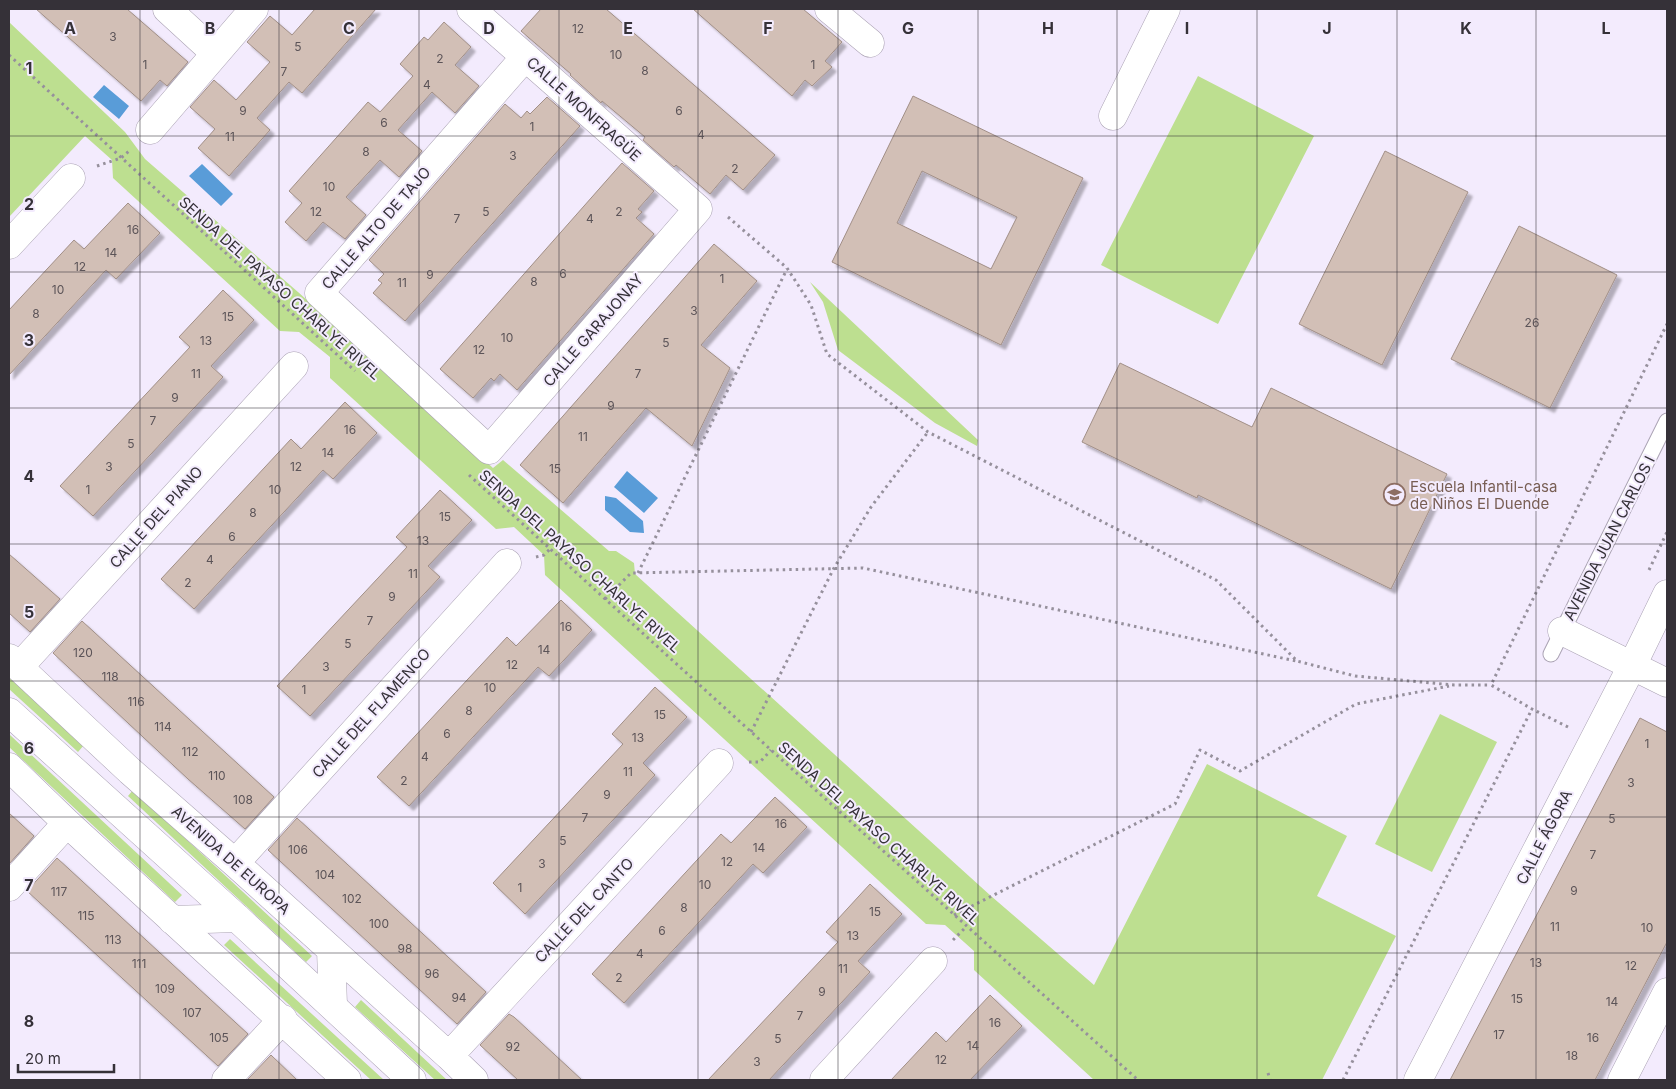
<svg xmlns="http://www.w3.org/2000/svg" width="1676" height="1089" font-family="Inter,sans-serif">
	<defs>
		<filter id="shadow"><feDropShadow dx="4.5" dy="4.5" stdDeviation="1" flood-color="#0004"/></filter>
	</defs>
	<rect width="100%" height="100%" fill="#f3ebfd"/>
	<path fill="#bddf90" d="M9,22L125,132L145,159L298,292L493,468L503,460L609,551H616L634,563L635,574L991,896L1094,985L1207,764L1347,836L1317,896L1396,936L1322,1080H1094L974,970V951L945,925L926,924L545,575L544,555L514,527L496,529L330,378V357L299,332L280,331L113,178L112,160L85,136L9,217Z
		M1198,76L1314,136L1218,324L1101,265Z
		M810,282L978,440L977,446L935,423L838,350L823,302Z
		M9,676L84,745L78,752L9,689Z
		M1440,714L1497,742L1432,872L1375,844Z
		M10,735L182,895L175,902L9,747Z
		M133,790L312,956L306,962L128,796Z
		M230,939L384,1080H371L224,945Z
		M361,1000L447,1080H435L355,1007Z"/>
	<path fill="#599cd8" d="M104,85L129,106L119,119L93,97Z
		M202,164L233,194L221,206L189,176Z
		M627,471L658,498L644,513L614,487Z
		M605,496L616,498L643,521L644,533L630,532L605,510Z"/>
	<path fill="#d2bfb6" stroke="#a18f87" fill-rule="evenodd" filter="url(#shadow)" d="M36,9H127L188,62L167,86L160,80L141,101Z
		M315,9H376L302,93L289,82L257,118L270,130L229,176L198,148L215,129L190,107L214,80L236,100L270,62L247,42L270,16L292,35Z
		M541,9H606L775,155L743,190L726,175L710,194L676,165L674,167L643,140L645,137L602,101L601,103L570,75L571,74L521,31Z
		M693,9H803L842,42L825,61L832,67L812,86L805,80L792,96Z
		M444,22L471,47L455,65L479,86L455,113L432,92L398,130L422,151L399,177L380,160L346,197L366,215L345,239L323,222L306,241L285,222L302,203L289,191L368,102L380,112L413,76L400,64L424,37L428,40Z
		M913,96L1083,178L1001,345L832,262ZM922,171L1017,217L991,269L897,223Z
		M547,97L580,126L405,321L373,293L382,283L378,280L384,274L369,260L505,104L521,118L527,111L530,114Z
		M1385,151L1468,192L1382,365L1299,324Z
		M622,163L654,191L638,209L642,212L636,218L654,234L517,390L500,374L494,381L491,378L473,398L440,369Z
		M128,203L160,233L116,279L106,270L9,375V310L74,240L84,249Z
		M1519,226L1617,275L1550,408L1451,359Z
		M714,244L757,281L701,345L730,368L692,446L646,408L563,503L520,465Z
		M223,290L254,320L211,366L223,377L93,516L60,486L190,347L179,337Z
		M1120,363L1252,427L1271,388L1447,474L1391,589L1198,495L1197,498L1082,442Z
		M345,402L377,433L333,479L323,470L194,609L161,579L291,439L301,449Z
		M440,490L472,520L428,566L440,577L310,716L277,686L407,547L396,537Z
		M9,554L60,599L30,632L9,613Z
		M561,600L592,630L549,676L538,667L409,806L377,777L507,637L516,646Z
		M82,621L274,797L245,829L188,779L53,653Z
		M655,687L687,717L643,763L655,775L525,914L493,883L623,744L612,734Z
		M1640,718L1667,732V942L1595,1080H1450Z
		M775,797L807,827L763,873L753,864L624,1003L592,974L721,834L731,843Z
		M9,813L34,836L9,864Z
		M297,818L486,992L457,1024L268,850Z
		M57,858L248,1034L218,1066L27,891Z
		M870,884L902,914L858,961L870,972L769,1080H708L838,942L826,932Z
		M990,995L1022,1026L970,1080H891L936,1032L946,1042Z
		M509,1014L514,1017L582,1080H518L480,1045Z
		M271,1055L297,1080H247Z"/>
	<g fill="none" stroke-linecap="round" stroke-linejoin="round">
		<defs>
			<path id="service" d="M1551,654L1667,421"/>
			<path id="minor" d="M167,9L215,53
				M471,9L698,209L489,450L319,293L525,57
				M829,9L870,43
				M1113,116L1166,9
				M150,130L254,9
				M9,245L71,178
				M1562,631L1667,683
				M9,658L130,771L235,863L449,1056L474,1080
				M19,667L294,366
				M9,767L67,823L347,1080
				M235,863L507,563
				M9,887L67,823
				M172,920L237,918
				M331,950L333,1005
				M449,1056L719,763
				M226,1080L283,1019
				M824,1080L933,961
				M1418,1080L1632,666L1667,594
				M1622,1080L1667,992"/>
			<path id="tertiary" d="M9,712L237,918L412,1080"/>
		</defs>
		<use href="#service" stroke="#aba3b4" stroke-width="17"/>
		<use href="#minor" stroke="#aba3b4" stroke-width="29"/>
		<use href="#tertiary" stroke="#aba3b4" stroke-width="29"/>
		<path stroke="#96909c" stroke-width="3" stroke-dasharray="2.5 4" stroke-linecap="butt" d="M9,55L355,371
			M97,166L121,158L129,151
			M728,217L787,268L811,305L827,354L928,432L1216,580L1297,661L1355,676L1454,685H1491
			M469,475L771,750L1138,1080
			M536,557L544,555L550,549
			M1649,570L1667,532
			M638,573L787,269
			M605,599L631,573L863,568L1296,661
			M1568,727L1532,709L1491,685L1667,324
			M751,732L834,568L871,507L928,432
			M749,762H760L771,750
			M954,915L1175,804L1200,750L1240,771L1356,704L1449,686
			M953,940L967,926
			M1268,1073L1270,1080
			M1343,1080L1532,709"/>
		<use href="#service" stroke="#fff" stroke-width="15"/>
		<use href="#minor" stroke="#fff" stroke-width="28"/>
		<use href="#tertiary" stroke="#fff" stroke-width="28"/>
	</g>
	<path fill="none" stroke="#353138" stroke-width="1" stroke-opacity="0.55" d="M140,9V1080M279,9V1080M419,9V1080M559,9V1080M698,9V1080M838,9V1080M978,9V1080M1117,9V1080M1257,9V1080M1397,9V1080M1536,9V1080M9,136H1667M9,272H1667M9,408H1667M9,544H1667M9,681H1667M9,817H1667M9,953H1667"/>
	<defs>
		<symbol id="school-ring" viewBox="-11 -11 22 22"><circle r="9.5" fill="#f3ebfd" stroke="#8d6e63" stroke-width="1.5"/><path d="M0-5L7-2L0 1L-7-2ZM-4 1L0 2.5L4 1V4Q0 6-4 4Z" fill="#8d6e63"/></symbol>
	</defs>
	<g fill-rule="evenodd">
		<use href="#school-ring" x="1382" y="482" width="25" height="25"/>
	</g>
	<g text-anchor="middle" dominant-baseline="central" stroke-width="4" stroke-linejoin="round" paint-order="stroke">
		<g font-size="12" fill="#5c5458">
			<text x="578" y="28">12</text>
			<text x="113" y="36">3</text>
			<text x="298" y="46">5</text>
			<text x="616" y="54">10</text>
			<text x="440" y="58">2</text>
			<text x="145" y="64">1</text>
			<text x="813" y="64">1</text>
			<text x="645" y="70">8</text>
			<text x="284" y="71">7</text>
			<text x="427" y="84">4</text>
			<text x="243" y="110">9</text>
			<text x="679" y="110">6</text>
			<text x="384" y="122">6</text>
			<text x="532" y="126">1</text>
			<text x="701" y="134">4</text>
			<text x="230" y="136">11</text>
			<text x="366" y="151">8</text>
			<text x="513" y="155">3</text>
			<text x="735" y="168">2</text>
			<text x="329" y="186">10</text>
			<text x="316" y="211">12</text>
			<text x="486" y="211">5</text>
			<text x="619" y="211">2</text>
			<text x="457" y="218">7</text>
			<text x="590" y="218">4</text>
			<text x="133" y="229">16</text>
			<text x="111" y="252">14</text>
			<text x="80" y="266">12</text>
			<text x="563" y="273">6</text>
			<text x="430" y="274">9</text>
			<text x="722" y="278">1</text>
			<text x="534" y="281">8</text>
			<text x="402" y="282">11</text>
			<text x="58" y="289">10</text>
			<text x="694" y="310">3</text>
			<text x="36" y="313">8</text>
			<text x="228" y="316">15</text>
			<text x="1532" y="322">26</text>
			<text x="507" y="337">10</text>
			<text x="206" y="340">13</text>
			<text x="666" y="342">5</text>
			<text x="479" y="349">12</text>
			<text x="196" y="373">11</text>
			<text x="638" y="373">7</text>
			<text x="175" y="397">9</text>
			<text x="611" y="405">9</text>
			<text x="153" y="420">7</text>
			<text x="350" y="429">16</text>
			<text x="583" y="436">11</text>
			<text x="131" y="443">5</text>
			<text x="328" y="452">14</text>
			<text x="109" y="466">3</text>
			<text x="296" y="466">12</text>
			<text x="555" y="468">15</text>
			<text x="88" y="489">1</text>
			<text x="275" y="489">10</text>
			<text x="253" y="512">8</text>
			<text x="445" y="516">15</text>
			<text x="232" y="536">6</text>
			<text x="423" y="540">13</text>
			<text x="210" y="559">4</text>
			<text x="413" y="573">11</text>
			<text x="188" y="582">2</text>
			<text x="392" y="596">9</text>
			<text x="370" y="620">7</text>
			<text x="566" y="626">16</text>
			<text x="348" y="643">5</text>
			<text x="544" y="649">14</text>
			<text x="83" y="652">120</text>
			<text x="512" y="664">12</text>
			<text x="326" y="666">3</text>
			<text x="110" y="676">118</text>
			<text x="490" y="687">10</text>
			<text x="304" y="689">1</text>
			<text x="136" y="701">116</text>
			<text x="469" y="710">8</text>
			<text x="660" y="714">15</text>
			<text x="163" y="726">114</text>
			<text x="447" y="733">6</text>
			<text x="638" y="737">13</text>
			<text x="1647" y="743">1</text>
			<text x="190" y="751">112</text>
			<text x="425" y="756">4</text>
			<text x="628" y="771">11</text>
			<text x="217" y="775">110</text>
			<text x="404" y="780">2</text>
			<text x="1631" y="782">3</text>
			<text x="607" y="794">9</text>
			<text x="243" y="799">108</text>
			<text x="585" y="817">7</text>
			<text x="1612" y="818">5</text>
			<text x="781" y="823">16</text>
			<text x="563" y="840">5</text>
			<text x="759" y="847">14</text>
			<text x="298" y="849">106</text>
			<text x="1593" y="854">7</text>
			<text x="727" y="861">12</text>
			<text x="542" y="863">3</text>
			<text x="325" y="874">104</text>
			<text x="705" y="884">10</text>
			<text x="520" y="887">1</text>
			<text x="1574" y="890">9</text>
			<text x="59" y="891">117</text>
			<text x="352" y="898">102</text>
			<text x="684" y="907">8</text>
			<text x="875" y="911">15</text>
			<text x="86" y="915">115</text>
			<text x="379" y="923">100</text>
			<text x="1555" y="926">11</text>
			<text x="1647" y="927">10</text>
			<text x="662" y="930">6</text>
			<text x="853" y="935">13</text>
			<text x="113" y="939">113</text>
			<text x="405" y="948">98</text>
			<text x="640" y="953">4</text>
			<text x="1536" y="962">13</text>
			<text x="139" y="963">111</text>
			<text x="1631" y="965">12</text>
			<text x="843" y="968">11</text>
			<text x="432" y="973">96</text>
			<text x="619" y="977">2</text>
			<text x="165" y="988">109</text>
			<text x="822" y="991">9</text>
			<text x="459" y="997">94</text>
			<text x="1517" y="998">15</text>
			<text x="1612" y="1001">14</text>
			<text x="192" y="1012">107</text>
			<text x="800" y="1015">7</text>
			<text x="995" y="1022">16</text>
			<text x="1499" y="1034">17</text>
			<text x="219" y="1037">105</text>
			<text x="1593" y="1037">16</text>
			<text x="778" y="1038">5</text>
			<text x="973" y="1045">14</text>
			<text x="513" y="1046">92</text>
			<text x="1572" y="1055">18</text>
			<text x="941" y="1059">12</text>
			<text x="757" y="1061">3</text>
		</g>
		<g font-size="15" fill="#353138" stroke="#f3ebfd">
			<text transform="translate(584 109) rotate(42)">CALLE MONFRAGÜE</text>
			<text transform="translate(376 228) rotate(-49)">CALLE ALTO DE TAJO</text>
			<text transform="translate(280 288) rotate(42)">SENDA DEL PAYASO CHARLYE RIVEL</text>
			<text transform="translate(593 330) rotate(-49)">CALLE GARAJONAY</text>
			<text transform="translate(156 517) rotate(-48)">CALLE DEL PIANO</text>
			<text transform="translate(1609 538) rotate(-63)">AVENIDA JUAN CARLOS I</text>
			<text transform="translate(580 561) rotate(42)">SENDA DEL PAYASO CHARLYE RIVEL</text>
			<text transform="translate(371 713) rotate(-48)">CALLE DEL FLAMENCO</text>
			<text transform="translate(879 833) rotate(42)">SENDA DEL PAYASO CHARLYE RIVEL</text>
			<text transform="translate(1544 837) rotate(-63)">CALLE ÁGORA</text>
			<text transform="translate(231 860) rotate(42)">AVENIDA DE EUROPA</text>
			<text transform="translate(584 910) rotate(-47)">CALLE DEL CANTO</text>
		</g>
		<g font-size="15" fill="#785e54" stroke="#f3ebfd" text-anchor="start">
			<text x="1410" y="486">Escuela Infantil-casa<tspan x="1410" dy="17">de Niños El Duende</tspan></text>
		</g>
	</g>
	<g font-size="16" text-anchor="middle" font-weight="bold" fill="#353138" stroke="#f3ebfd" stroke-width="4" stroke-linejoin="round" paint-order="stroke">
		<text x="70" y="34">A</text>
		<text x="210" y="34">B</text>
		<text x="349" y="34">C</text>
		<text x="489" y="34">D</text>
		<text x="628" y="34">E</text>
		<text x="768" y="34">F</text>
		<text x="908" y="34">G</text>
		<text x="1048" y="34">H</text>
		<text x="1187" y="34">I</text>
		<text x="1327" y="34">J</text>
		<text x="1466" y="34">K</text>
		<text x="1606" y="34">L</text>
		<text x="29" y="74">1</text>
		<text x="29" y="210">2</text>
		<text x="29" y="346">3</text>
		<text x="29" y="482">4</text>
		<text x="29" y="618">5</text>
		<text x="29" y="754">6</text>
		<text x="29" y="891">7</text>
		<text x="29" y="1027">8</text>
	</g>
	<rect width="1676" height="1089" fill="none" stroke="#353138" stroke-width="20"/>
	<path d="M18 1064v8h96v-8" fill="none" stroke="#353138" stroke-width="2.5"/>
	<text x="25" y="1064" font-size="15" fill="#353138" stroke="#f3ebfd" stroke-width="4" paint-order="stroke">20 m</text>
</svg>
